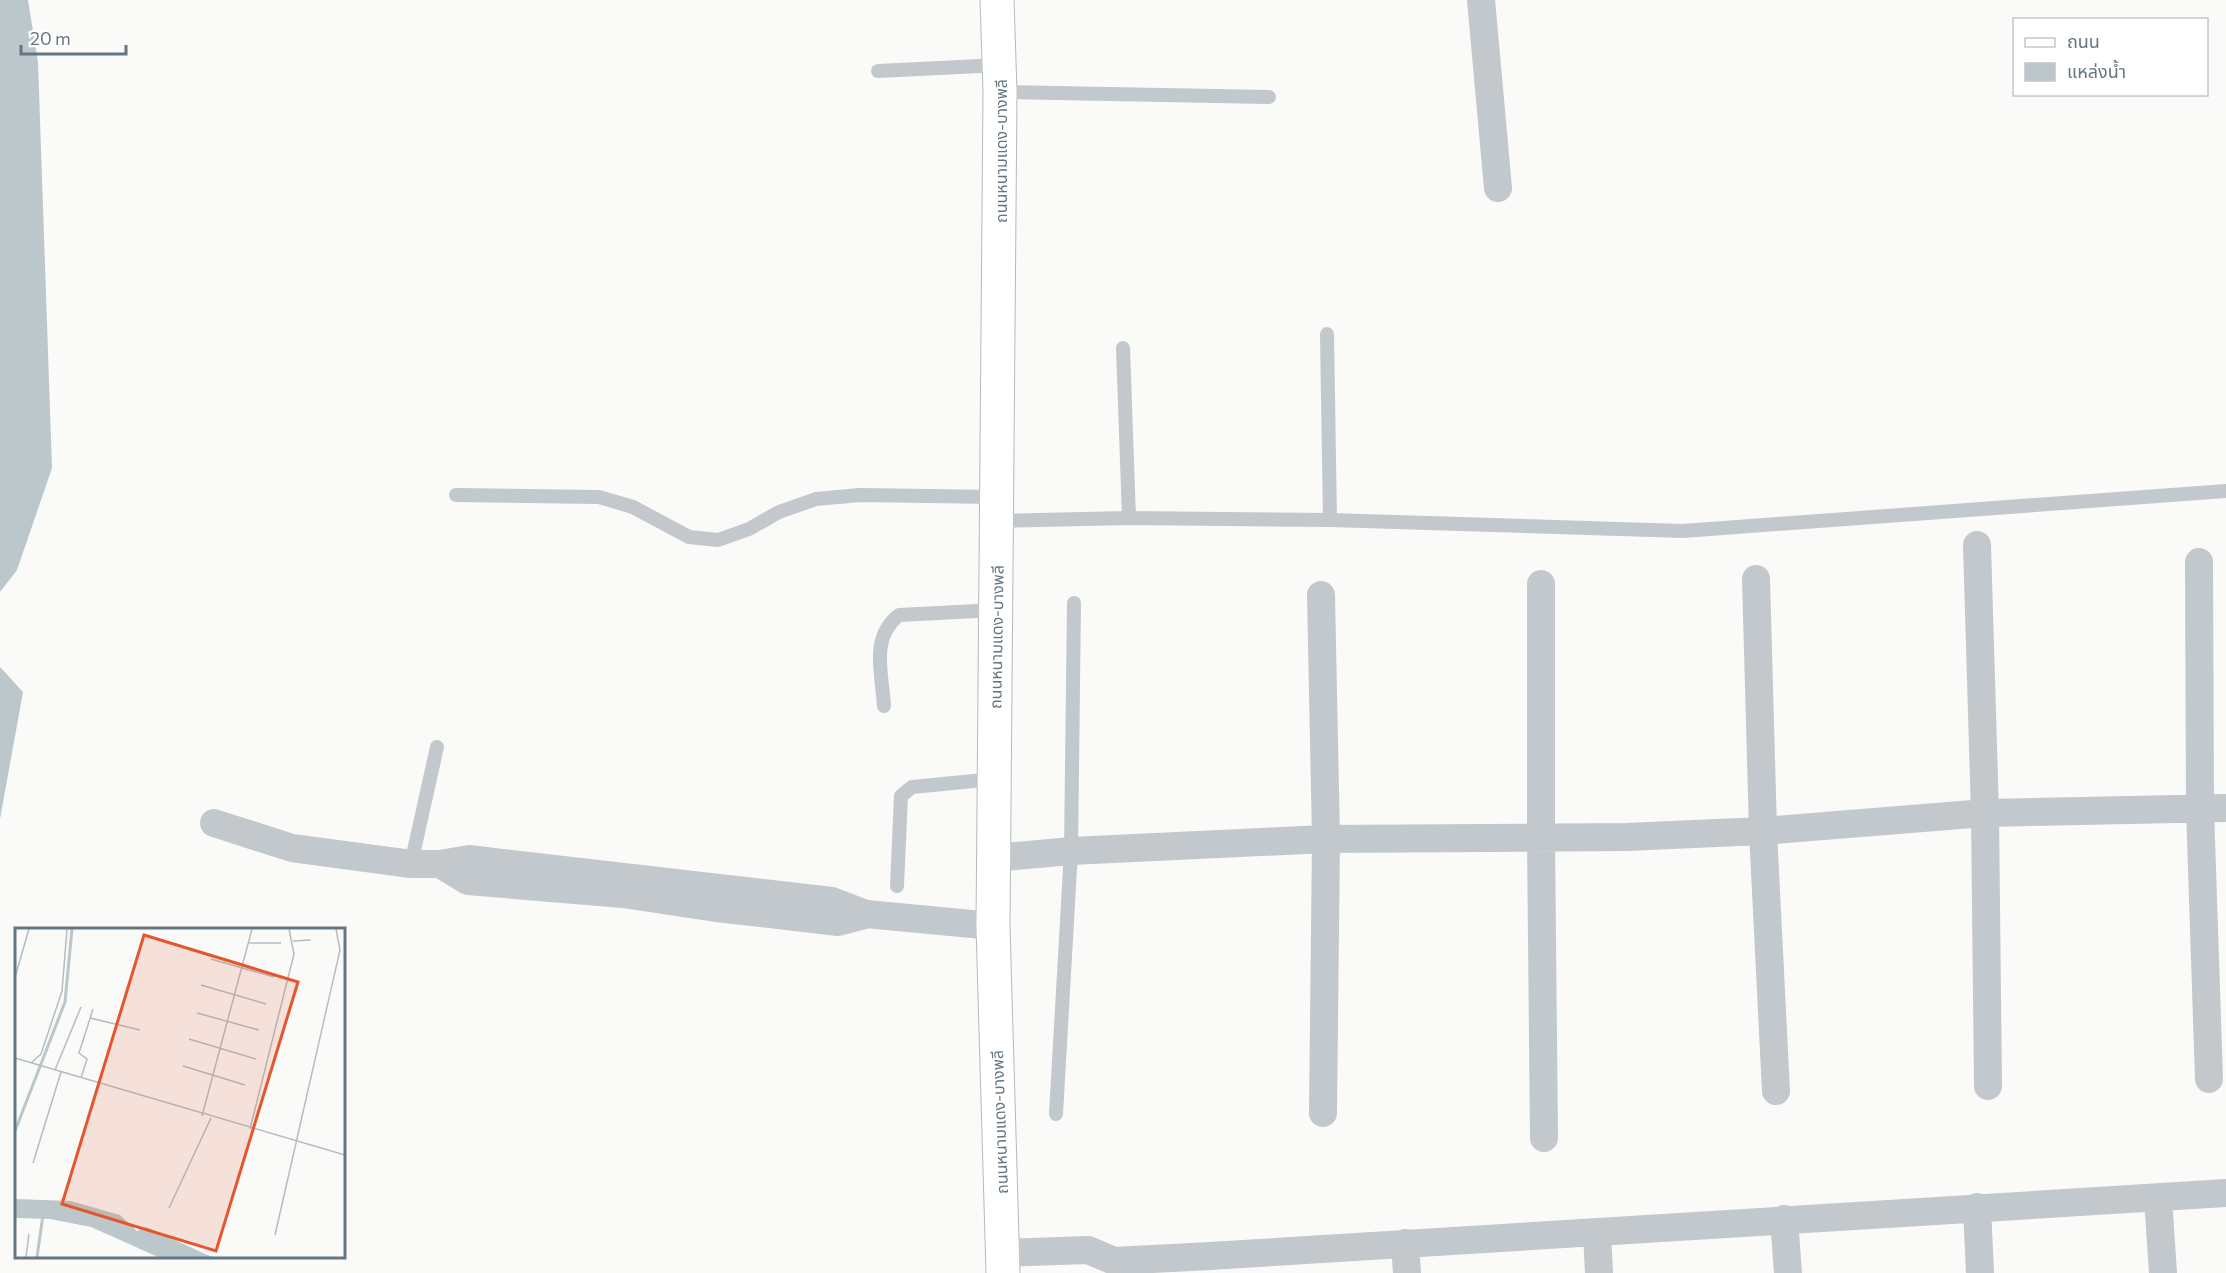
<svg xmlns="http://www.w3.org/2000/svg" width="2226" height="1273" font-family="Commissioner,'Noto Sans Thai',sans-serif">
	<rect width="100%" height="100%" fill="#fafaf8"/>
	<path fill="#bbc7cb" d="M0,0H28L38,62L52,468L17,570L0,592Z
		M0,667L23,692L0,819Z"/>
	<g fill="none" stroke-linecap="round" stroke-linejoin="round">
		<defs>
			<path id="secondary" d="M997,0L1000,92L993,926L1003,1273"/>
		</defs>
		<use href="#secondary" stroke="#b3babf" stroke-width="35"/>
		<path stroke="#c3c8cc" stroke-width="14" d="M878,71L1000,65
			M1000,92L1269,97
			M1327,334L1330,520
			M1123,348L1129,518
			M456,495L599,497L633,507L689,537L718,540L749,529L779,512L816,499L860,495L997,497
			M997,521L1129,518L1330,520L1683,531L2226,491
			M884,706C882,672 870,638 899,615L996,610
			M411,864L437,747
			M897,886L901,796L912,787L994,779
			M1056,1114L1071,851L1074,603"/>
		<path stroke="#c3c8cc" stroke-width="28" d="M1481,0L1498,188
			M1977,545L1985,813L1988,1086
			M2199,562L2200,809L2209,1079
			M1756,579L1763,831L1776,1091
			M1541,584V839L1544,1138
			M1321,595L1326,839L1323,1113
			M214,823L292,848L411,864H440L469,859L832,901L866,914L993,926
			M994,858L1071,851L1326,839L1626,837L1763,831L1985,813L2226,808
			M440,864L468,881L623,894L716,908L838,922L865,915
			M2158,1198L2163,1273
			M1977,1207L1980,1273
			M1784,1219L1788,1273
			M1597,1233L1599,1273
			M1405,1243L1407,1273
			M1003,1253L1088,1250L1114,1261L1210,1256L2226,1193"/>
		<use href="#secondary" stroke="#fff" stroke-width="33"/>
	</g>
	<g text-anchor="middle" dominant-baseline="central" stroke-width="6" stroke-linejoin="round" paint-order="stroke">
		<g font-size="16" fill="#657683" stroke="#fff">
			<text transform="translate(1000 151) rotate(-90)">ถนนหนามแดง-บางพลี</text>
			<text transform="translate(996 637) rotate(-89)">ถนนหนามแดง-บางพลี</text>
			<text transform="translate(999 1122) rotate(-92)">ถนนหนามแดง-บางพลี</text>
		</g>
	</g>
	<g transform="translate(15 928)">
		<rect width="330" height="330" fill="#fafaf8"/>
		<path d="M0,271L56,273L105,287L122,303L131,299L197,329H143L76,299L35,291L0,290Z" fill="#bbc7cb"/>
		<path fill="none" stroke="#bbc7cb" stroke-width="3" d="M0,203L50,74L57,1M22,329L28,287"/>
		<path fill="none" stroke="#b5bdc2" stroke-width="1.5" d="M278,13L296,12M233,15H266M196,31L259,49M0,49L14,1M186,57L251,76M182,85L244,102M75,90L125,102M174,111L241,131M0,130L330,227M16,135L26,126L47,63L52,1M168,138L230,157M40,142L66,79M66,150L72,131L64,125L78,81M187,188L237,1M235,201L279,26L274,1M18,235L46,144M154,280L196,190M260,307L325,22L321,1M11,329L14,306"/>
		<path fill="#e4572e" fill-opacity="0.15" stroke="#e4572e" stroke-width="3" d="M129,7L283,54L201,323L47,276Z"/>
		<rect width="330" height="330" fill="none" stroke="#657683" stroke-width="3"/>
	</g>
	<rect x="2013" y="18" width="195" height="78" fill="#ffffff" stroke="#c1c8cd" stroke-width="1.5"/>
	<rect x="2025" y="38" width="30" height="9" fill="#ffffff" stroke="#c1c8cd" stroke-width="1.5"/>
	<text x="2067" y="48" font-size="18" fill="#657683">ถนน</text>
	<rect x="2025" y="63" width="30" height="18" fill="#bbc7cb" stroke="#c1c8cd" stroke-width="1.5"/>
	<text x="2067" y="78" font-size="18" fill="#657683">แหล่งน้ำ</text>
	<path d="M21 45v9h105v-9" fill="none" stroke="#657683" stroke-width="3"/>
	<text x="30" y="45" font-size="18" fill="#657683" stroke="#ffffff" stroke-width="4.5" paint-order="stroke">20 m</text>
</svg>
